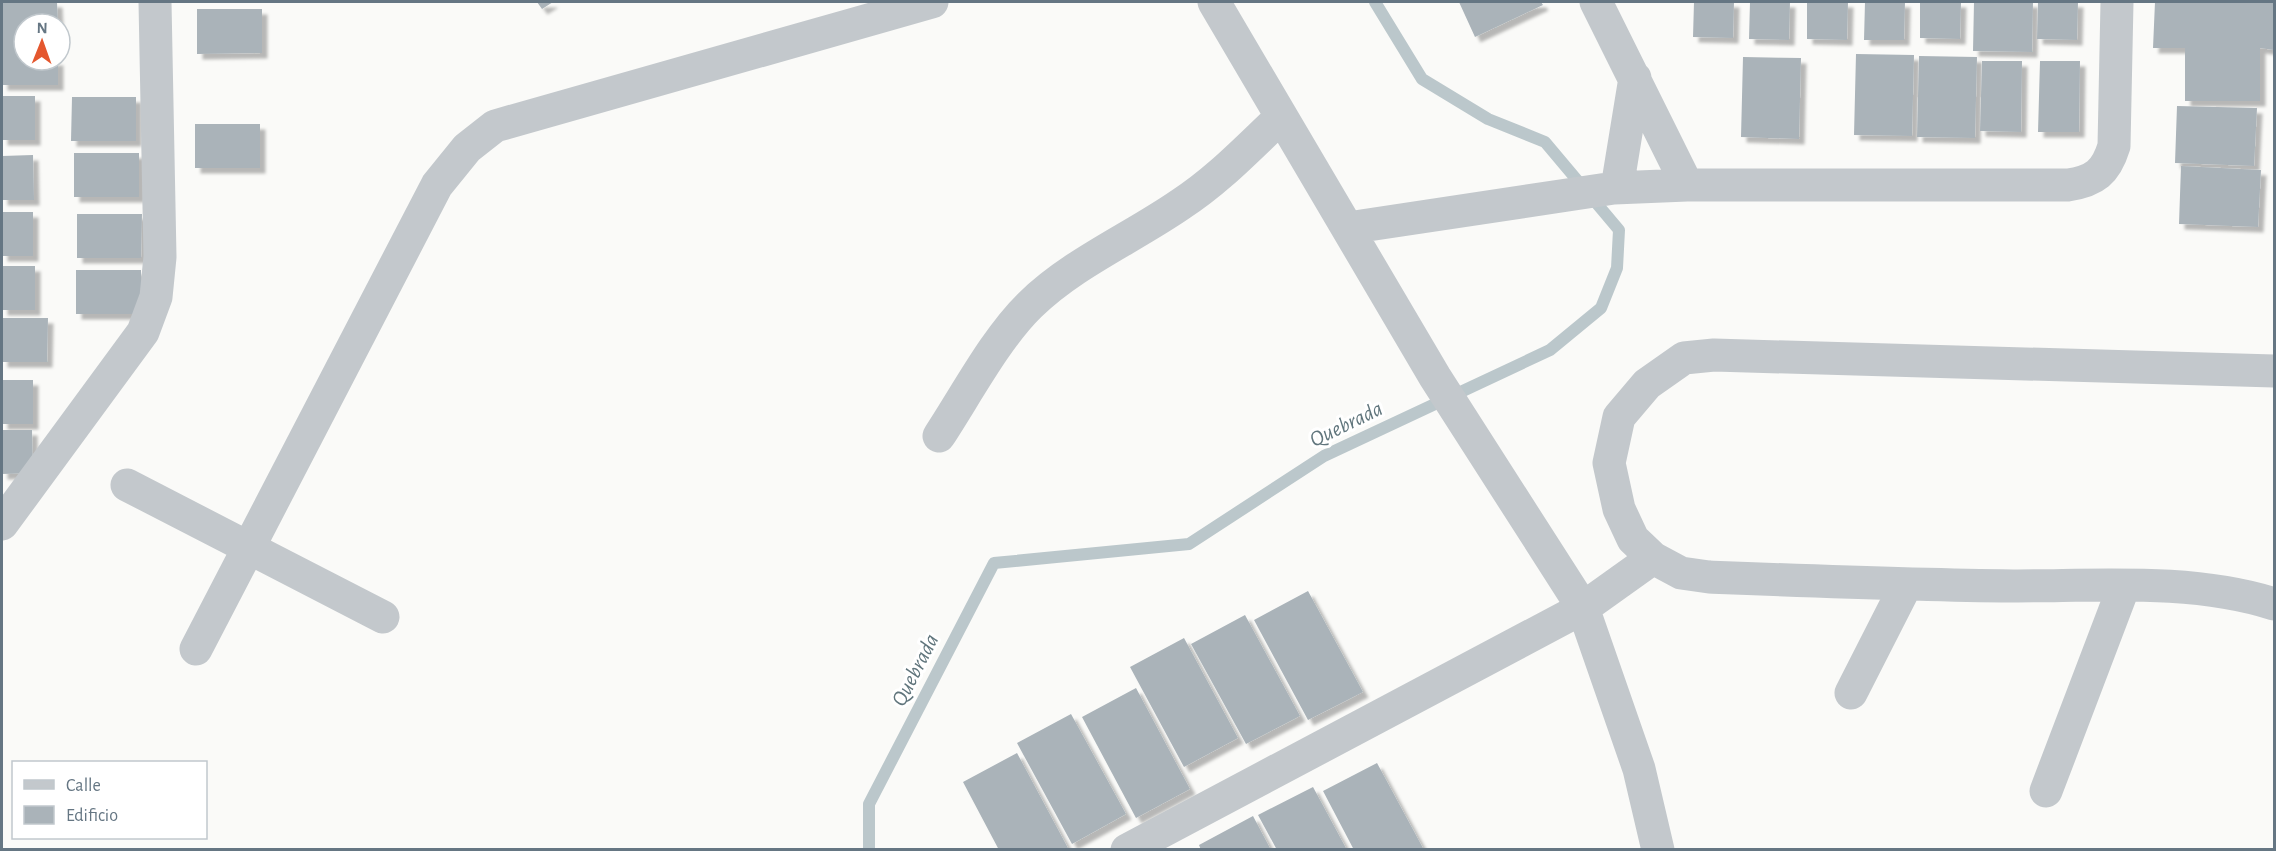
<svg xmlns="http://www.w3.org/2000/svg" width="2276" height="851" font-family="'Alegreya Sans',sans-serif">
	<defs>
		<filter id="shadow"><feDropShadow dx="5.5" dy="5.5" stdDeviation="1.5" flood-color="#0004"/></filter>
	</defs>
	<rect width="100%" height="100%" fill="#fafaf8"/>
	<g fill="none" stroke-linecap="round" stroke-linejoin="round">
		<path stroke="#bbc7cb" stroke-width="12" d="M869,850V804L994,563L1189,544L1324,456L1550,350L1601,308L1617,268L1619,230L1545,142L1488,119L1422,79L1375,2"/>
	</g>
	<path fill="#aab3b9" filter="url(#shadow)" d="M2,2H57L58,24H24V60H58V85H2Z
		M537,2H553L542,9Z
		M1459,2H1541L1543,5L1475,37Z
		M1694,2H1734L1733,38L1693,37Z
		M1750,2H1790L1789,40L1749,39Z
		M1807,2H1848L1847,40L1807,39Z
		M1865,2H1905L1904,40H1864Z
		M1920,2H1961L1960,39L1920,38Z
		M1974,2H2033L2032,52L1973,51Z
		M2038,2H2078L2077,40L2037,39Z
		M2155,2H2274V50L2260,48V101H2185V48H2153Z
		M197,9H262V53L197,54Z
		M1856,54L1914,55L1912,136L1854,135Z
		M1919,56L1977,57L1975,138L1917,137Z
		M1743,57L1801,58L1799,139L1741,137Z
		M1982,61H2022L2021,132L1980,131Z
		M2040,61H2080L2079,132H2038Z
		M2,96H35V140H2Z
		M72,97H136V141H71Z
		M2177,106L2257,108L2254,166L2175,163Z
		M195,124H260V168H195Z
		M74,153H139V197H74Z
		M33,155L34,200H2V156Z
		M2181,166L2261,170L2258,227L2179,224Z
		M2,212H33V256H2Z
		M77,214H142L141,258H77Z
		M2,266H35V310H2Z
		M76,270H141V314H76Z
		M2,318H48L47,362H2Z
		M2,380H33V424H2Z
		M2,430H32L33,473L2,474Z
		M1308,591L1363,692L1308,720L1254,620Z
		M1245,615L1300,716L1246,744L1191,644Z
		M1184,638L1238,738L1184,767L1130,667Z
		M1136,688L1190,789L1136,818L1082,717Z
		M1071,714L1126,814L1072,844L1017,743Z
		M1017,753L1069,850H999L963,782Z
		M1377,763L1424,850H1354L1323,791Z
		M1313,787L1347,850H1277L1258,815Z
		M1253,816L1271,850H1201L1199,845Z"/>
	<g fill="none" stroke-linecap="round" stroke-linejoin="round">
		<path stroke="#c3c8cc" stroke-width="33" d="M1214,2L1435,377L1583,608L1639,769L1658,850
			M1596,2L1687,185
			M1617,188L1635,78
			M1348,228L1614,188L1687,185H2068C2095,181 2106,172 2114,146L2117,2
			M2274,371L1714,355L1684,358L1647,384L1619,417L1609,463L1619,509L1633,539L1653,558L1681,573L1709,577C1811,581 1912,585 2013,586C2099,586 2192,578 2274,604
			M939,436C966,395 996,338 1030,305C1073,263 1132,238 1181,204C1218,180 1248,148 1280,118
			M127,485L383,617
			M2,524L143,332L156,297L160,257L155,2
			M196,649L437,185L467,148L495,126L932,2
			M1851,693L1906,585
			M2046,791L2124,586
			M1127,850L1583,608L1653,558"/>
	</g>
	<g text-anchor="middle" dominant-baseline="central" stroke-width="6" stroke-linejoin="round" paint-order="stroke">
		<g font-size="22" font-style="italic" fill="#60757c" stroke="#fff">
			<text transform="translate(1346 424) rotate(-26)">Quebrada</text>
			<text transform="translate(915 670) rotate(-63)">Quebrada</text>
		</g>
	</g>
	<rect width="2276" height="851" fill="none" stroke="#657683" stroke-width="6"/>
	<rect x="12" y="761" width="195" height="78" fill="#ffffff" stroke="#c1c8cd" stroke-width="1.5"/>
	<rect x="24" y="780" width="30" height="9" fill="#c3c8cc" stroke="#c1c8cd" stroke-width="1.5"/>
	<text x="66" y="791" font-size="18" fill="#657683">Calle</text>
	<rect x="24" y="806" width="30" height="18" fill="#aab3b9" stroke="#c1c8cd" stroke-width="1.5"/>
	<text x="66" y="821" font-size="18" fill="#657683">Edificio</text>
	<g transform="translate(42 42) rotate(1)"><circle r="28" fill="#ffffff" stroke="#c1c8cd" stroke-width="1.5"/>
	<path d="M0-4.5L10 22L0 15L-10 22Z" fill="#e4572e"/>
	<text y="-9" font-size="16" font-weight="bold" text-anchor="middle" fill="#657683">N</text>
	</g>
</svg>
